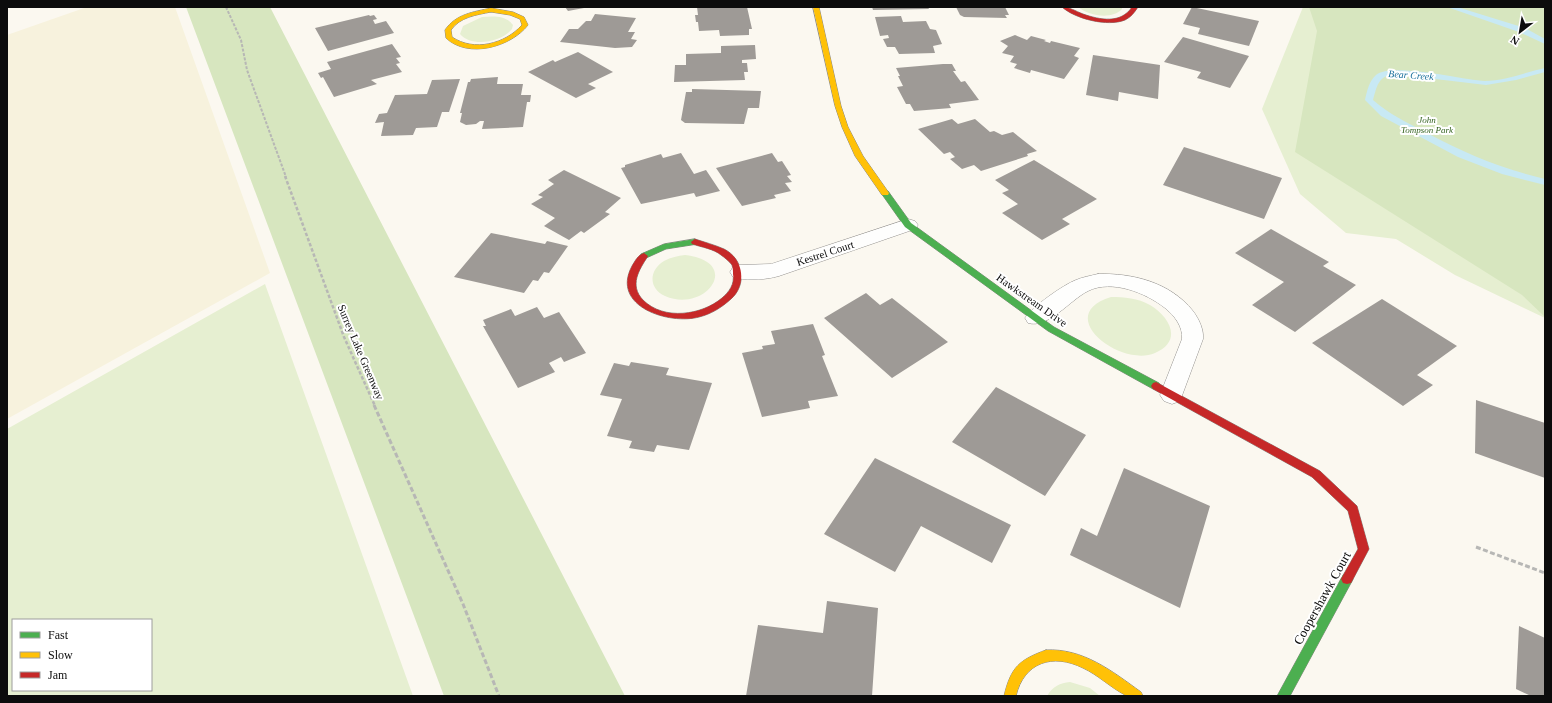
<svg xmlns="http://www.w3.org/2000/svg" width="1552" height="703" font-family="Georgia,serif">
	<rect width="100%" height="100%" fill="#fbf8f0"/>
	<path fill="#f7f2dd" d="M87,7H175L270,273L7,419V35Z"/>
	<path fill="#e6efd1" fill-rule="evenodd" d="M1078,7H1122V9C1112,20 1089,16 1078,7Z
		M1303,7H1545V318L1455,275L1396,239L1346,233L1300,194L1262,109Z
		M482,17C493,16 506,15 513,25L512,29C502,42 472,48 460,34L463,26Z
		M685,255C744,262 705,314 665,296C648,288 649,270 664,261C671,257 678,256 685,255Z
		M265,284L413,696H7V429ZM13,620H151V690H13Z
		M1111,297C1124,297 1138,298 1150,305C1170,317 1183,341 1155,353C1120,368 1052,315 1111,297Z
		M1070,682L1090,688L1100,696H1047C1053,686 1060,683 1070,682Z"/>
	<path fill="#d7e6bf" d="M186,7H270L625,696H444Z
		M1309,7H1545V317L1522,295L1295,152L1317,31Z"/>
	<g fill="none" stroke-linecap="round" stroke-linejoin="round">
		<path fill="#c8e9f4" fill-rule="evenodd" d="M1447,7H1457L1525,28L1545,39V44L1519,32Z
			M1545,68V72L1516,80L1486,85L1393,74C1378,77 1377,86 1373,100C1389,114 1406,122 1425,132C1466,154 1500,168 1545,179V185L1502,174L1458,157L1381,116L1365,100C1367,91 1369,81 1376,75C1392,62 1462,80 1485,81C1505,81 1526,72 1545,68Z"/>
	</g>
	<path fill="#9e9a96" d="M565,7H584V8L568,11Z
		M697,7H747L752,29H749V35L720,36L719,30L699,31L698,22H696L695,15H698Z
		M872,7H928L929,9L873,10Z
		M956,7H1005L1009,15H1005L1007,18L964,17L960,15Z
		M1192,7L1259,21L1249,46L1198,34L1200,28L1183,24Z
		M595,14L636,18L628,32H635L631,39L637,40L632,47L615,48L560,42L569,29H578L586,21H591Z
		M369,15L370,16L374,15L377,19L373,20L375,24L386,21L394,33L328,51L315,28Z
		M901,16L903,22L926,21L930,29L936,30L942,44L933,46L935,53L899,54L895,47H887L883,39L889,38L888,35L880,36L875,17Z
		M1015,35L1027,40L1031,36L1046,40L1044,41L1050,43L1051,41L1080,48L1074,56L1079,58L1064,79L1031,70L1030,73L1014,68L1017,64L1010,62L1014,56L1002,53L1008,46L1000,41Z
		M1183,37L1249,56L1230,88L1197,78L1201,72L1164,62Z
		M392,44L401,57L396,58L400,63L396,64L402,72L371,80L377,84L334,97L323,77L321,78L318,73L331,69L327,62Z
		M755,45L756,59L742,60V63H747L748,72H744L745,80L674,82L675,65H686V54L721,53V46Z
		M578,52L613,72L588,84L596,88L576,98L528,72L553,60L555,62Z
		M1093,55L1160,65L1158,99L1119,92L1118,101L1086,95Z
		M943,64H952L956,71H953L961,82L965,81L979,100L949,104L951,108L914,111L910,104H906L897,87L903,86L898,76H900L896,68Z
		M498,77L497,84H523L521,95H531L530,102H527L523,127L482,129L484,121H480L476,124L466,125L460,122L462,113H460L468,82H470L471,79Z
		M460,79L449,112H442L437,127L416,128L413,135L381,136L384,122L375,123L379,114L387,113L395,95L427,94L432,80Z
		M692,89L761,91L759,108H748L744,124L685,123L681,120L686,92H692Z
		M952,119L958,124L975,119L990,132L994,131L1002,135L1013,132L1037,151L1027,154L1028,156L981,171L974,165L962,169L950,159L955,157L950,152L944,154L918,129Z
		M1184,147L1282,178L1264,219L1163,185Z
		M681,153L694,174L706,170L720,191L696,197L694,193L641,204L621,168L625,167V165L661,154L663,158Z
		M772,153L778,162L782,161L791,175L787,176L792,182L785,183L791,191L774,195L776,198L742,206L716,168Z
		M1034,160L1097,199L1062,219L1070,224L1042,240L1002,213L1018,204L1002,193L1009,190L995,180Z
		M564,170L621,198L605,212L610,214L584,233L581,231L569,240L544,226L555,218L531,204L543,197L538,195L554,184L548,180Z
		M1271,229L1329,262L1323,266L1356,285L1295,332L1252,305L1284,282L1235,253Z
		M491,233L545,244L547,241L568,246L549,273L544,272L538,281L533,280L524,293L454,277Z
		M866,293L880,305L892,298L948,342L892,378L824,318Z
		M1382,299L1457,346L1417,375L1433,385L1403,406L1312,343Z
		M537,307L544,318L559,312L586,353L564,362L561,357L549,363L555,372L518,388L483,326H486L483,320L511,309L515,316Z
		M813,324L825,355L822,356L838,396L808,401L810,408L762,417L742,353L763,349L762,346L775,344L771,331Z
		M631,362L669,368L666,375L712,383L689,450L657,445L654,452L629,448L632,441L607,436L622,399L600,395L614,363L629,366Z
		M996,387L1086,435L1045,496L952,442Z
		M1476,400L1545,423V478L1475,453Z
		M875,458L1011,525L992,563L921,526L895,572L824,534Z
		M1124,468L1210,506L1180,608L1070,555L1081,528L1097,536Z
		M827,601L878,608L872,696H746L758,625L823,633Z
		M1519,626L1545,638V696H1531L1516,689Z"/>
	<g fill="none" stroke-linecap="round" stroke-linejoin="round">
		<defs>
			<path id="street" d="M908,219L915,221L918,225L915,229L779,276C765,280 747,281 733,277L730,272L733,267L740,265L771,264Z
				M1098,274C1132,273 1170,282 1193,311C1199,319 1204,330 1203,339L1180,401L1172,404L1164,401L1160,395L1182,339C1183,327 1175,316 1165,308C1146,293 1112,279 1088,291C1070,300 1048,329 1028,323L1025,318C1032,307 1063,285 1076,280C1083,277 1090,276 1098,274Z"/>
			<path id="fast" d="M882,191H888L911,223L1054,327L1159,383L1161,386L1159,389H1153L1048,331L905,227L881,193Z
				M695,239L699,242L698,244L666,249L644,259L640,256L641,254L664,244Z
				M1347,574L1351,575L1353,579L1351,583L1290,696H1277L1343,575Z"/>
			<path id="slow" d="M813,7H819L841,106L848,127L863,156L889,193L888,195H882L855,156L842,127L835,106Z
				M491,8L513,12L524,17L528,25C511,47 468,59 446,38L445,30C456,14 473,12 491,8ZM491,12L510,15L520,19L522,25C505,44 474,52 452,37L451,30C460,17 476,15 491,12Z
				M1046,650C1083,648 1112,671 1141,692L1143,696C1138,696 1130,697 1125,695C1110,687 1098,675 1083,668C1053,653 1024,662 1016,696H1004C1011,667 1019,660 1046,650Z"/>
			<path id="jam" d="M1062,7C1070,7 1075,11 1083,14C1100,20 1121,24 1132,7H1138C1134,13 1131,17 1125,20C1108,27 1075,19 1062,7Z
				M695,239C704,242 715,245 724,249C744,259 747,285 731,299C721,308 711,314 699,317C670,325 610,307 632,266C635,261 638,255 644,253L648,256C639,270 629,285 643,300C664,321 702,315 722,298C729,292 735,284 733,274C733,272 733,268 732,265C730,262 724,257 721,255C714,249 701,247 692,244L691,242Z
				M1156,382L1320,471L1357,506L1369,549L1351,583L1347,584L1343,583L1341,579L1358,549L1348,511L1312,477L1153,389L1151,386L1153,383Z"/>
		</defs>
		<use href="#street" stroke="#94928f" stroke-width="1"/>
		<use href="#fast" stroke="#8a8985" stroke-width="1"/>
		<use href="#slow" stroke="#8a8985" stroke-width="1"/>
		<use href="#jam" stroke="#8a8985" stroke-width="1"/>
		<path stroke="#b7b7b5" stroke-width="2" stroke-dasharray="3 1.5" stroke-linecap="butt" d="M226,7L241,40L247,70L286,177"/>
		<path stroke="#b7b7b5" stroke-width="2.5" stroke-dasharray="3.5 2" stroke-linecap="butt" d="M285,176L344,337L375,406"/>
		<path stroke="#b7b7b5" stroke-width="3" stroke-dasharray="5 2.5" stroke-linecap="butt" d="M374,405L463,604L499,696
			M1476,547L1545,573"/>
		<use href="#street" fill="#fefefd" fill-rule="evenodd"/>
		<use href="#fast" fill="#4caf50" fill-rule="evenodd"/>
		<use href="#slow" fill="#ffc107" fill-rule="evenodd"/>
		<use href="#jam" fill="#c62828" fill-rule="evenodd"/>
	</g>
	<g text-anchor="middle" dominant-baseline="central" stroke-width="4" stroke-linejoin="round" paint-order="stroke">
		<g font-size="9" font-style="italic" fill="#33621f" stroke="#fff">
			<text x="1427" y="120">John<tspan x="1427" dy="10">Tompson Park</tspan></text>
		</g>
		<g font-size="10" font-style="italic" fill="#196f9b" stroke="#fff">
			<text transform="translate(1411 75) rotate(4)">Bear Creek</text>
		</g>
		<g font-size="11" fill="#0c0c0c" stroke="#fff">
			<text transform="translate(825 253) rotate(-18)">Kestrel Court</text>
			<text transform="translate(1032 300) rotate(35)">Hawkstream Drive</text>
			<text transform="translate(361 352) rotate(67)">Surrey Lake Greenway</text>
		</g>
		<g font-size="13" fill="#0c0c0c" stroke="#fff">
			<text transform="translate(1322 598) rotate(-61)">Coopershawk Court</text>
		</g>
	</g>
	<rect width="1552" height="703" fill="none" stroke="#0c0c0c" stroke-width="16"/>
	<rect x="12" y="619" width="140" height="72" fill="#ffffff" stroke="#9e9e9e"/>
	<rect x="20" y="632" width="20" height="6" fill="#4caf50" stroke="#9e9e9e"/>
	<text x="48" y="639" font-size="12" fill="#0c0c0c">Fast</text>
	<rect x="20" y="652" width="20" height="6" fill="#ffc107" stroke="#9e9e9e"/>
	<text x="48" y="659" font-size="12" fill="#0c0c0c">Slow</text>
	<rect x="20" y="672" width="20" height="6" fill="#c62828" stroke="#9e9e9e"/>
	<text x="48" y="679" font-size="12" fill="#0c0c0c">Jam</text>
	<g transform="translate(1520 32) rotate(211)" stroke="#ffffff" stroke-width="3" paint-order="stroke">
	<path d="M0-3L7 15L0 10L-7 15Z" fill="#0c0c0c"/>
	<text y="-6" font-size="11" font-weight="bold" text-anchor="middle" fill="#0c0c0c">N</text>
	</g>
</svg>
